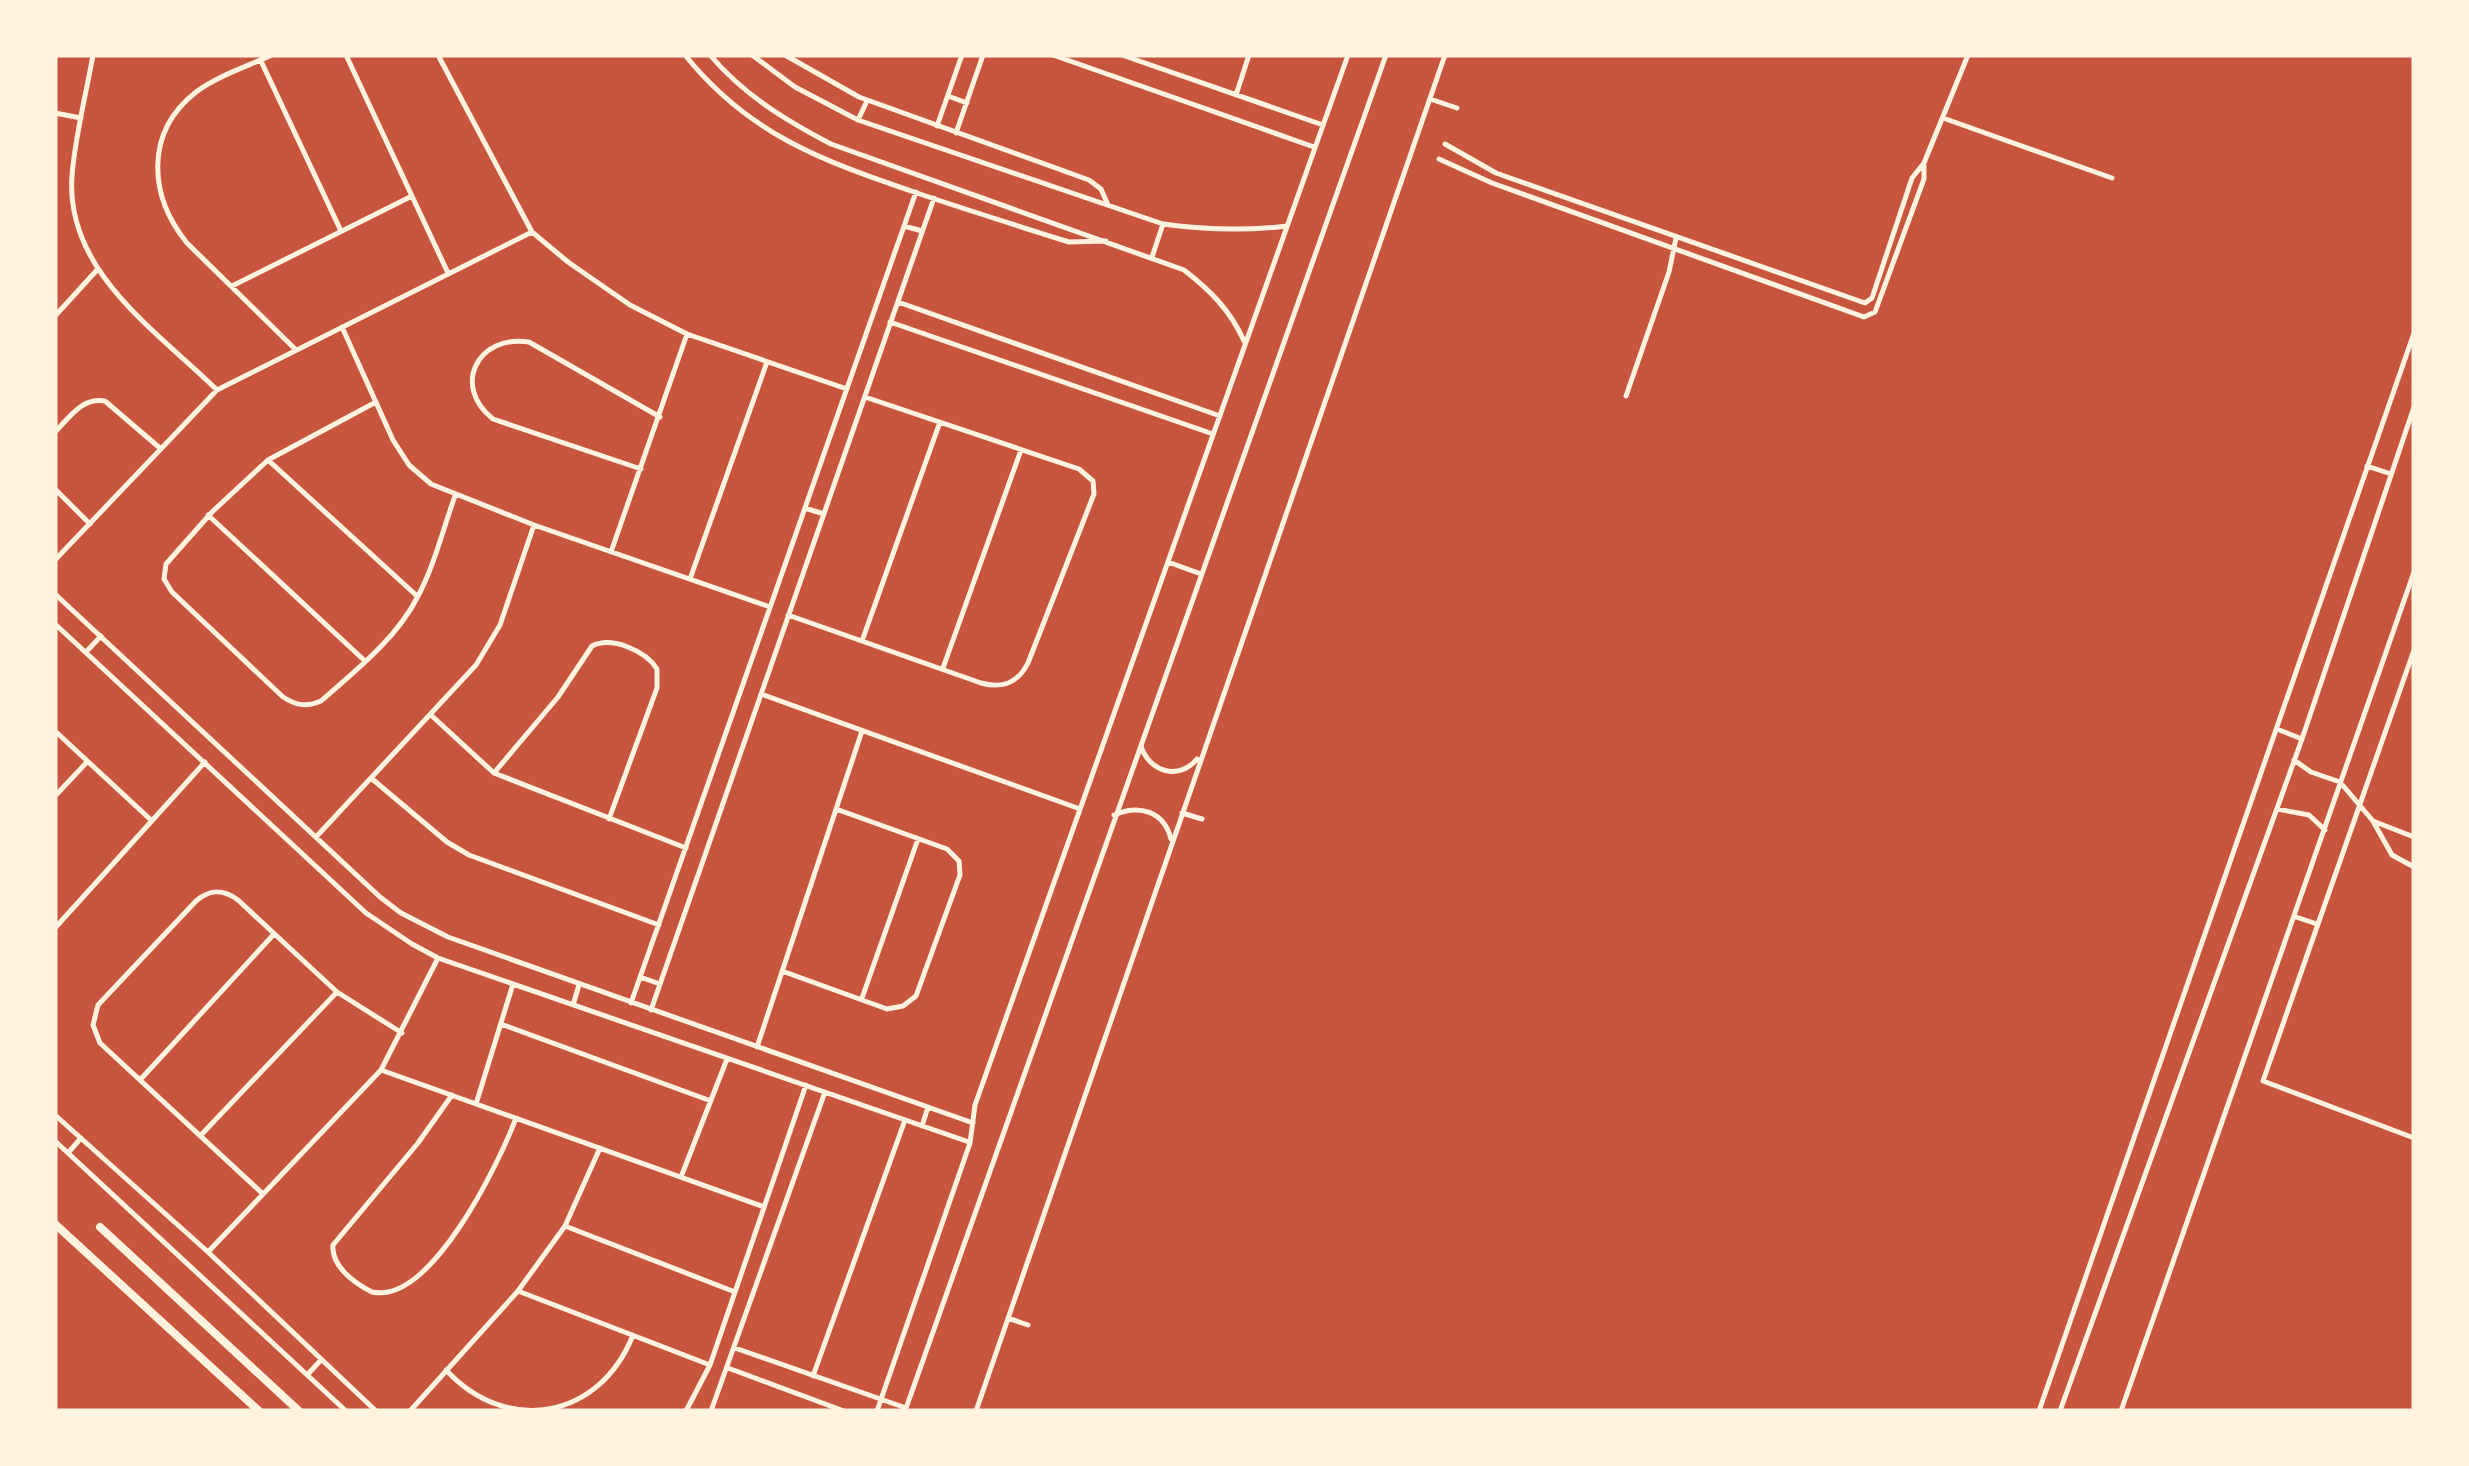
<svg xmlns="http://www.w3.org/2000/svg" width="2469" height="1466" font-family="'Roboto Serif',serif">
	<rect width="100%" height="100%" fill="#c8553d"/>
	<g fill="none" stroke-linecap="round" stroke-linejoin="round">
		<path stroke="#fff3e0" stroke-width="5" d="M93,55C86,95 75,136 72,176C65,271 157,331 217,390
			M272,55C248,66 217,76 196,92C144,133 149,196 187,243L295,349
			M346,55L448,273
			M438,55L532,232L568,262L630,305L687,334L847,389
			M685,55C749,135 823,161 917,193C967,210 1018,226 1069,242L1106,241
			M710,55C744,95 785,120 831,144L1184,270C1211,291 1230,310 1244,341
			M752,55L795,87L858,120L1163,224C1206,230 1245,231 1287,226
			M785,55L859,97L1089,180L1101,189L1108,205
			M1053,55L1314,147
			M1122,55L1323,125
			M261,61L341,231
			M1236,95L1249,55
			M948,96L967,103
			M1430,99L1457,108
			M55,113L81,118
			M1943,118L2112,178
			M858,120L867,101
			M937,126L962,55
			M956,133L983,55
			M1445,144L1496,173L1865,303L1872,298L1912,178L1924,163L1968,55
			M1439,159L1492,183L1864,317L1875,312L1924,179V166
			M904,226L922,231
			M1152,257L1163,224
			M232,286L412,196
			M898,302L1220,416
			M55,316L97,270
			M890,322L1213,434
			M342,327L393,440L409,465L431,484L534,525L770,607
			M1626,396L1669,272L1676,238
			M376,402L268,460L212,512L166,564L164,579L172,592L283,697C297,706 307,707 321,701C355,671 396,639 417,598C434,567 443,529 455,496
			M55,432C70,417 82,397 105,401L161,449
			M268,460L417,596
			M2367,466L2391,474
			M641,469L493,419C451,386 478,334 529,342L660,417
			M55,489L90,524
			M805,508L824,514
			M208,515L365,661
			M611,552L687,334
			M55,560L217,390L532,232
			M1168,562L1201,574
			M690,579L767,362
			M55,594L380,897L401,913L448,937L973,1123
			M788,615L981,683C1003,689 1018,683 1028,663L1094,494L1093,481L1079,469L865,397
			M55,624L366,913L412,944L438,958L969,1142
			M862,641L940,422
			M2414,650L2263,1081L2414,1138
			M86,652L101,636
			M943,668L1021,450
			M761,694L1080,809
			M432,716L494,773L686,848
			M2277,729L2302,739
			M55,731L152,821
			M1141,746C1149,772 1179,781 1197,759
			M2294,760L2311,772L2340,782L2373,821L2414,837
			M494,773L558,697L592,646C612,636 646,651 657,669V688L609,819
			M371,778L447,842L469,855L659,925
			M55,796L87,762
			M2277,809L2309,815L2325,830
			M1182,813L1202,819
			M1114,815C1139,804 1164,811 1171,839
			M2374,823L2392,855L2414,867
			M316,837L476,665L500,625L534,525
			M2296,917L2317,924
			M55,928L205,762
			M782,971L887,1009L903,1006L916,996L960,875L959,861L947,849L836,809
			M640,977L660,984
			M862,998L918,839
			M631,1003L916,192
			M573,1005L579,985
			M651,1010L934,198
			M501,1024L711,1101
			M757,1047L862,731
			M381,1070L764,1207
			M140,1080L274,934
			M452,1095L418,1143L333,1245C331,1266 354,1283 372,1292C431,1305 499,1163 516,1118
			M476,1104L513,984
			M55,1115L208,1252L376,1411
			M922,1126L928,1107
			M201,1135L337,992
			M55,1141L346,1411
			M68,1153L81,1138
			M681,1177L727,1059
			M263,1194L100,1043L93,1025L98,1005L196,901C210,889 223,889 238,900L337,992L402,1033
			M565,1226L735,1292
			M208,1252L381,1070L438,958
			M518,1291L710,1365
			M1008,1318L1028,1325
			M735,1348L906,1408
			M728,1368L844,1411
			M446,1370C507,1436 600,1419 633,1335
			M307,1375L321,1360
			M813,1376L905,1120
			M410,1411L518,1291L565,1226L600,1148
			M686,1411L710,1365L806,1085
			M711,1411L825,1092
			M877,1411L970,1143L975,1105L1348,55
			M905,1411L1386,55
			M976,1411L1445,55
			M2039,1411L2414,333
			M2060,1411L2302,739L2414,407
			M2121,1411L2414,572"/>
		<path stroke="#fff3e0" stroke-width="8" d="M55,1224L259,1411
			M100,1227L299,1411"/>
	</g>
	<rect width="2469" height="1466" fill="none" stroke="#fff3e0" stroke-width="115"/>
</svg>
